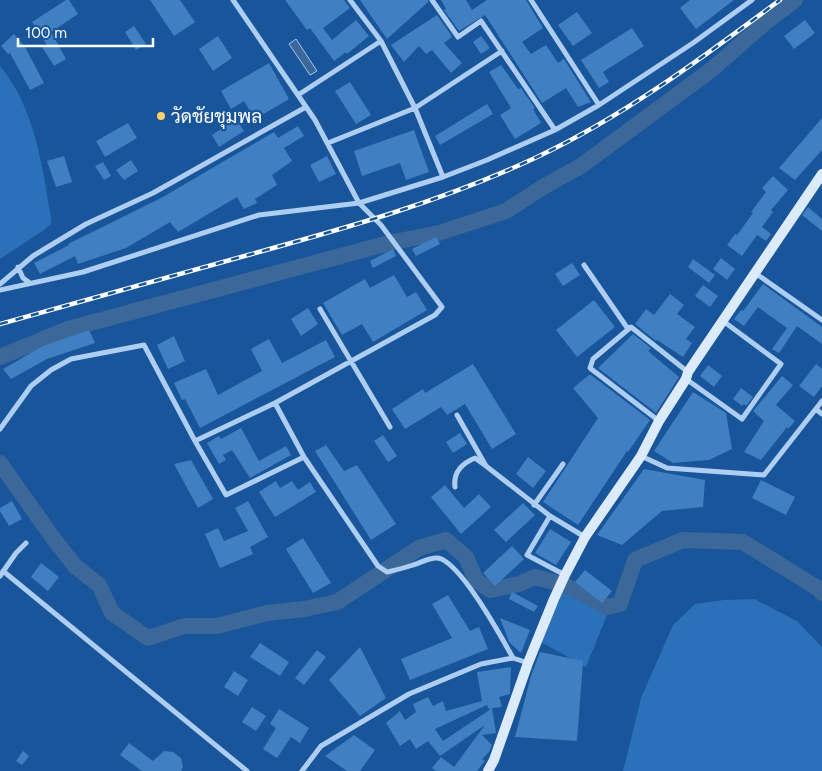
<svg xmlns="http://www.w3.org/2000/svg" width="822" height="771" font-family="Figtree,Sarabun,sans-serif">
	<rect width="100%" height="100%" fill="#18559a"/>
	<path fill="#2b70b8" d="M0,66C35,108 42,165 51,218V224L44,230L0,259Z
		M565,585L609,610L586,667L541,642Z
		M754,599L797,621L822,647V771H623L641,698L673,625L695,604L724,600Z"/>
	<path fill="#3c6799" stroke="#a0caf4" d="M296,39L317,71L310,75L289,44Z"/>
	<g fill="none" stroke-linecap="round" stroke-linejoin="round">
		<path stroke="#3c6799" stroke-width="16" d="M0,357L68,329L389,243L439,233L506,211L543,187L581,166L711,70L767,21L795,0
			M0,463L53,538L75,566L99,585L112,613L148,638L184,626H217L267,613L304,609L337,602L419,548L446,540L466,557L476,580L490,590L519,584L535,577L565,585L608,607L620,604L635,560L683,540L743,542L819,589L822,593"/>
	</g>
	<path fill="#407fc1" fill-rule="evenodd" d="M66,0H69L78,14L51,32L66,59L54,66L42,47L47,45L32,22Z
		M150,0H180L195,22L174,36Z
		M285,0H344L350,8L323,28L332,40L356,20L369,36L347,54L346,52L334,61L310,28L307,30Z
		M360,0H428V2L387,39Z
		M441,0H466L472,10L487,0H526L543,28L522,42L531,54L546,45L558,63L564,59L591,102L578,107L566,88L542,103L485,15L459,31L444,10L446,9Z
		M690,0H734L696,29L680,8Z
		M577,12L592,33L573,46L558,25Z
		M437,15L451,35L452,37L444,43L462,63L451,73L432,50L426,54L419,46L404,62L391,45Z
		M805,20L815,33L794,49L784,36Z
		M134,26L146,44L136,50L125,32Z
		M632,28L644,46L603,72L609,82L599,88L581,60Z
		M14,34L25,47L44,83L30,90L10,53L8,54L1,46Z
		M218,36L232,58L213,71L199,49Z
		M481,36L490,48L481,54L473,42Z
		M269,63L289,99L255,119L244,101L231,109L221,91Z
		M501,65L518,89L521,88L535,108L533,109L541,123L515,139L500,115L511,108L489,72Z
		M350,82L371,115L356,124L335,91Z
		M487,104L493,114L440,145L435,136Z
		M822,118V150L795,180L779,168Z
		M236,119L244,131L219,147L212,135Z
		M128,123L137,138L105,157L96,141Z
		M298,126L304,136L284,148L292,161L272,175L277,185L255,199L257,203L244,209L237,197L178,232L170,222L126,248L78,264L75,256L40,274L34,263L69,245L68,244L161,198L274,132L278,138Z
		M414,130L429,172L406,180L400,163L362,176L354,151Z
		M64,156L72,182L56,187L47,161Z
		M327,156L336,174L319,182L310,165Z
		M131,160L138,171L124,180L116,170Z
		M103,162L111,176L104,180L95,166Z
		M773,176L788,190L771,210L773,212L762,227L771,234L766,241L757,235L742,256L727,245L735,234L737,235L753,213L751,212L766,192L762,188Z
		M808,207L822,219V231L802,215Z
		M436,237L440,244L416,256L412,249Z
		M393,249L396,256L373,268L370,261Z
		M721,258L735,269L727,280L713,269Z
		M693,259L715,275L709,283L688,267Z
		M572,263L580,275L563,286L555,274Z
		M394,275L407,297L416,292L427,310L373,342L362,324L342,335L323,303L365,279L370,288Z
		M763,284L822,327V344L797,326L779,353L772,349L787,328L758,307L744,326L734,319L741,310L743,311Z
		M703,285L718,296L710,307L695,296Z
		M670,294L684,305L677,314L695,327L686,339L692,343L683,357L657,340L656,341L635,324L646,309L654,315Z
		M594,300L615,327L577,357L556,330Z
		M308,308L318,324L301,336L291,319Z
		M89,330L95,343L47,359L11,379L3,369L43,346Z
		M633,334L651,348L648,351L679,377L656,413L598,368Z
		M174,336L185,361L168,369L157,345Z
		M269,339L282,363L326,340L335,357L200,428L185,399L182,400L174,383L206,369L218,395L262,371L251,349Z
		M473,364L516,434L492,449L465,404L447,415L441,407L405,429L392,409L423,389L425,393Z
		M816,364L822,369V386L814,397L799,386Z
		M708,365L722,376L714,387L700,376Z
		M589,375H591L650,420L628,452L627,451L578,525L543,502L598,418L573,388Z
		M782,376L793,385L776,405L795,421L788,429L787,427L761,460L744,452L764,421L753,411Z
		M741,388L753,397L746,406L744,404L742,406L733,399Z
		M693,392L726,413L732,449L709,460L673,463L654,451Z
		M241,428L259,461L286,446L291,455L250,478L232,450L223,455L226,460L219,464L207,443L219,436L221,439Z
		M460,433L467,444L453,453L446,442Z
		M383,435L397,456L388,462L374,441Z
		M326,445L344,471L357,465L396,524L371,540L315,451Z
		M528,457L546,471L533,488L516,474Z
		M191,460L213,499L198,508L174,464Z
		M644,469L705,480L703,507L662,511L622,545L597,535Z
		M761,480L795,497L786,515L752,498Z
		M276,481L280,488L292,481L298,490L310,482L316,492L275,517L259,492Z
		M445,485L464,508L479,494L491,507L461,534L431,497Z
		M12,501L22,519L9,526L0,511V508Z
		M248,501L268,537L250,547L253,554L220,568L205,534L218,528L224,541L248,531L235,508Z
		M523,503L535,515L506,542L494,530Z
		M550,529L571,542L556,565L535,553Z
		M303,538L331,583L313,593L286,549Z
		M512,546L524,559L495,586L483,573Z
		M41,563L59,577L48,591L31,577Z
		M585,570L612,591L602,603L575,582Z
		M512,592L538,606L534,612L509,599Z
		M448,595L470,631L479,627L488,649L410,680L401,659L452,638L432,604Z
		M500,618L530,630L521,653L509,642Z
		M260,643L289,662L280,676L250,657Z
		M360,647L386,698L360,716L329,680Z
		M317,650L326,657L304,685L295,678Z
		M540,652L583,661L577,741L515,737L531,676Z
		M511,667L510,694L499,697L502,707L492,708L496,733L482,735L492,745L489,752L482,759L485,761L477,771H436L432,768L441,757L454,767L485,725L440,756L428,741L416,749L410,739L400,746L386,723L400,711L405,720L416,712L413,704L428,697L433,706L443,701L446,711L482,701L477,672ZM487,705L489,709H491L443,741L435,729Z
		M234,671L248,680L238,696L224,687Z
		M252,707L266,716L256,731L242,722Z
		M279,709L309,728L300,743L291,737L277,758L263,749L276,728L270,724Z
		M354,735L375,750L360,771H347L325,756Z
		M129,743L153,761L164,751L173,752L181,758L183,767L181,771H142L120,755Z
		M23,751L29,756L22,765L16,761Z"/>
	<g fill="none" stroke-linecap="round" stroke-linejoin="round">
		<path stroke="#adcef2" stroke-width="5" d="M432,0L458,37L481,21L555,130
			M298,95L381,41
			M599,105L693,43L752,0
			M328,143L415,108L381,41L350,0
			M443,177L487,160L555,130L599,105L531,0
			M584,265L628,329
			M18,267L23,278L30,283
			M755,273L822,320
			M0,284L33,256L86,224L153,193L306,107
			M0,290L83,272L259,215L359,203L443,177L415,108L502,51
			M320,309L390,427
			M686,379L742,419L781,364L723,321
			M816,409L822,414
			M659,421L590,368L593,359L631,327L688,372
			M0,429L31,386L51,370L71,359L144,345L195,441L226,495L304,457L275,403L435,315L442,307L381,225L359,203L315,120L233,0
			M195,441L275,403
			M641,456L667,468L764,475L822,401
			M304,457L378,566L387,572C395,570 404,568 413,565C421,563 429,557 438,558C460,562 502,638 513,658
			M486,466L550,516L585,537
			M455,487C453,472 463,463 475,458L486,466L457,415
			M534,505L563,464
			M550,516L527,555L565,575
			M3,571L247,771
			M0,576L16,553L26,543
			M302,771L321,746L409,694L481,664L513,658L528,663"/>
		<path stroke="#dcebfc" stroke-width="10" d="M488,771L494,760L528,663L554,599L565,575L585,537L641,456L659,421L686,379L688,372L822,174"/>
		<defs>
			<path id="rail" d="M0,324C83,301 165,278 248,255C346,228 443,201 535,158C623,117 702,58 780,0"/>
		</defs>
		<use href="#rail" stroke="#fff" stroke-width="4.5"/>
		<use href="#rail" stroke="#18559a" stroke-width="2.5" stroke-dasharray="8" stroke-linecap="butt"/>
	</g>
	<circle fill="#ffd06e" stroke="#18559a" stroke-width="2" cx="161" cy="116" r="5"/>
	<g text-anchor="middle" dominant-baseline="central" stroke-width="4.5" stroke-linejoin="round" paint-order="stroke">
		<g font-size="19" fill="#fff" stroke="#18559a" text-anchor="start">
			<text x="171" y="116">วัดชัยชุมพล</text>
		</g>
	</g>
	<path d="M18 38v8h135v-8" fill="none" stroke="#ffffff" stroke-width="2.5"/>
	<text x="25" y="38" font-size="15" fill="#ffffff" stroke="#18559a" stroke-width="4" paint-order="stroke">100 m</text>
</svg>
